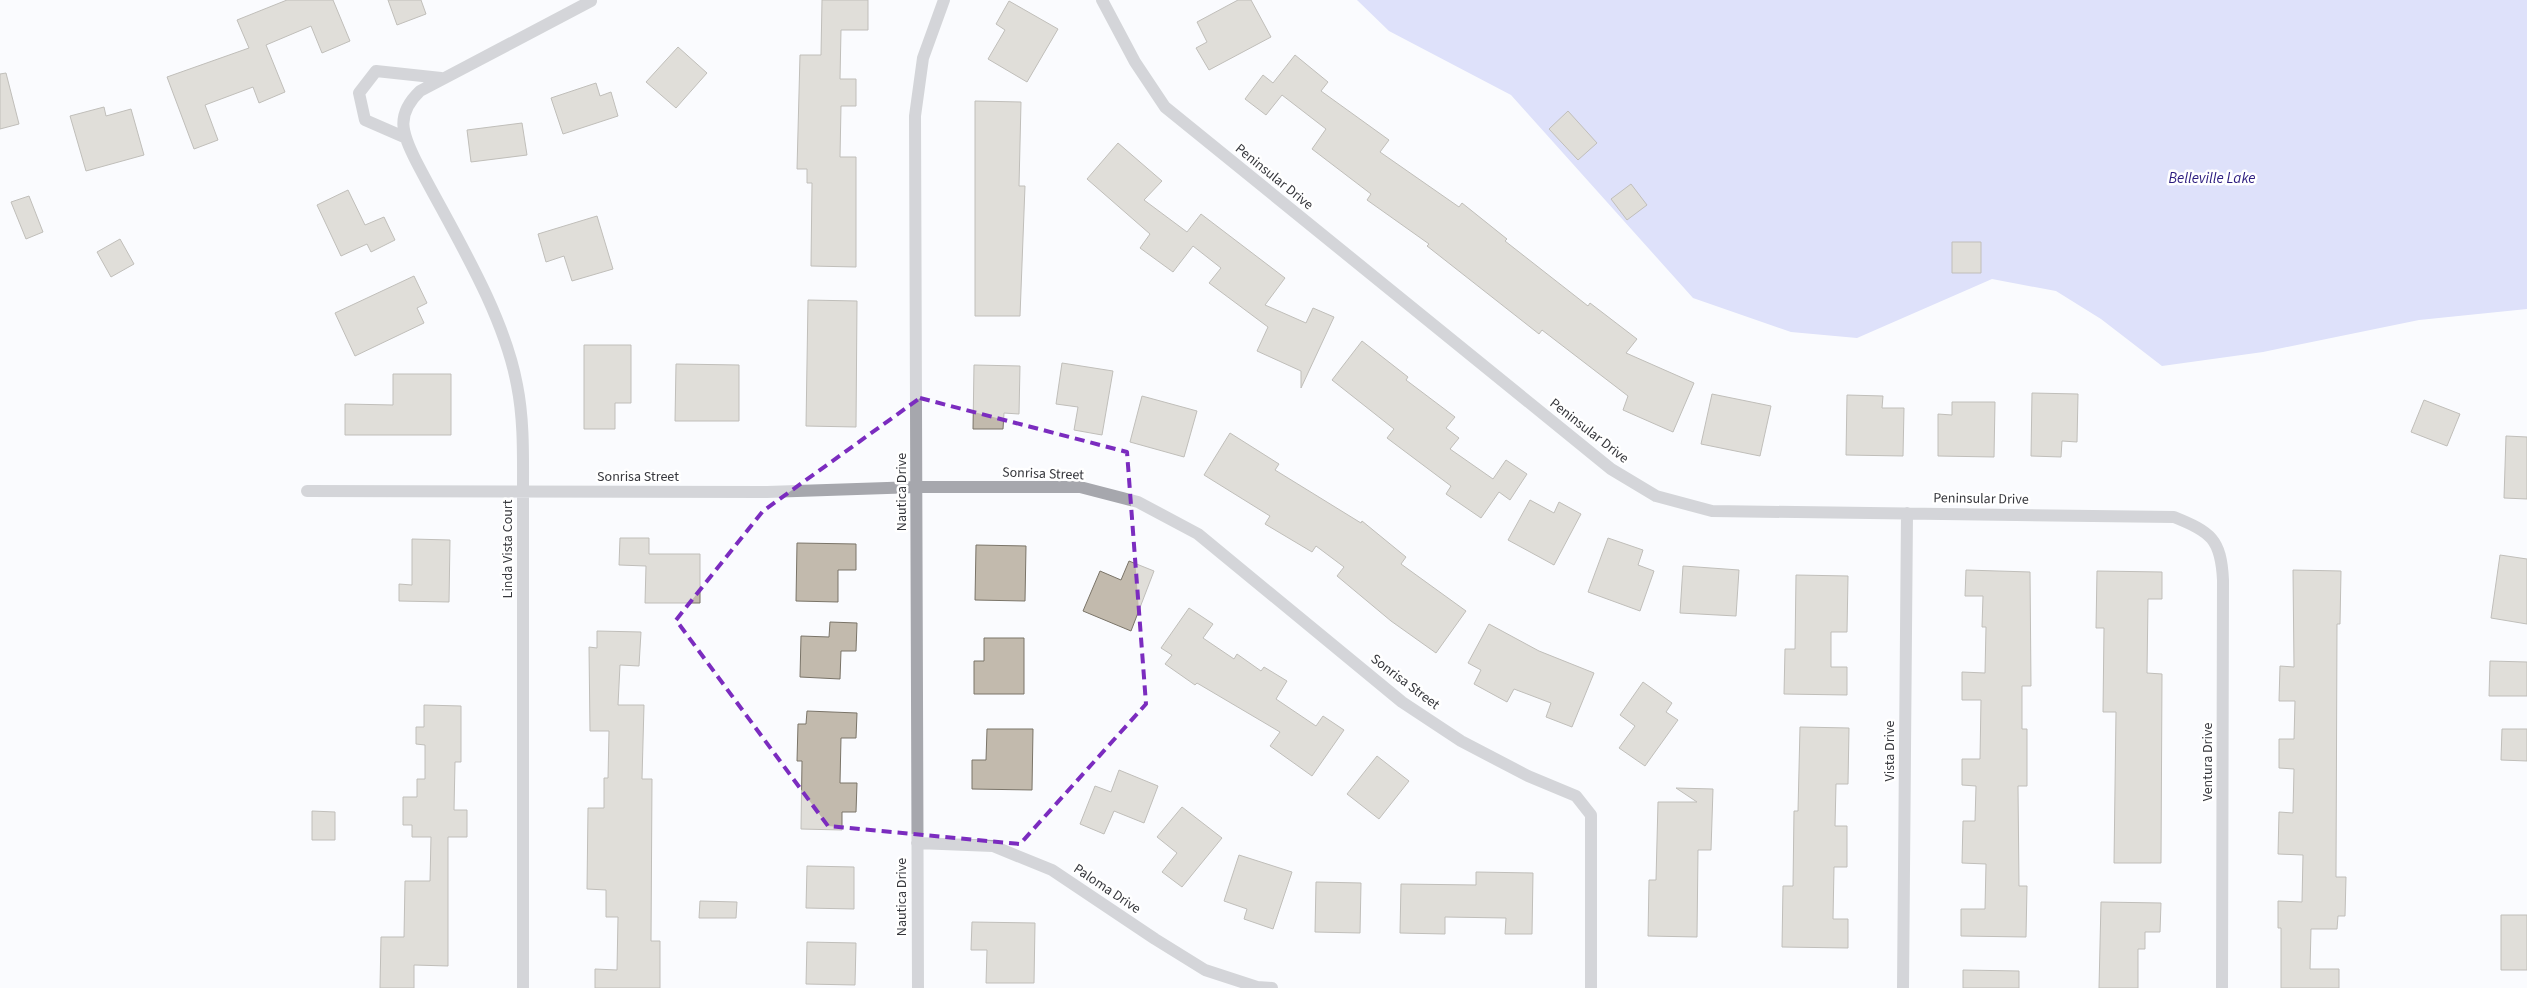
<svg xmlns="http://www.w3.org/2000/svg" width="2527" height="988" font-family="'Source Sans 3',sans-serif">
	<rect width="100%" height="100%" fill="#fafbfe"/>
	<path fill="#bcc0f6" d="M1357,0H2527V309L2419,320L2263,352L2162,366L2101,319L2056,291L1992,279L1857,338L1791,332L1693,298L1511,95L1389,31Z"/>
	<path fill="#c2baad" stroke="#7a7468" d="M287,0H333L350,41L322,53L311,26L266,45L285,92L259,103L253,87L205,105L218,140L194,149L167,77L249,48L237,20Z
		M388,0H421L426,14L397,25Z
		M822,0H868V30H841L840,79H856V106H841L840,157H856V267L811,266L812,183H807V169H797L800,55H821Z
		M1238,0H1251L1271,37L1209,70L1196,48L1207,42L1197,22Z
		M1009,1L1058,29L1027,82L988,59L1005,30L996,24Z
		M678,47L707,73L676,108L646,82Z
		M1295,55L1328,82L1321,91L1389,140L1380,152L1459,207L1462,203L1507,239L1505,241L1588,306L1590,303L1637,339L1626,353L1694,383L1673,432L1623,410L1628,396L1542,330L1539,334L1427,246L1429,244L1367,200L1371,194L1312,149L1326,129L1282,95L1266,115L1245,99L1263,75L1273,83Z
		M6,73L19,124L0,129V74Z
		M596,83L600,96L611,92L618,116L563,134L551,98Z
		M975,101L1021,102L1019,186H1025L1020,316H975Z
		M104,107L106,116L131,109L144,155L86,171L70,116Z
		M1568,111L1597,143L1578,160L1549,129Z
		M522,123L527,155L471,162L467,130Z
		M1118,143L1162,181L1144,200L1187,232L1201,214L1285,278L1265,305L1306,323L1313,308L1334,317L1301,388V371L1257,351L1268,327L1209,283L1221,268L1193,246L1173,272L1140,248L1150,234L1087,179Z
		M1631,184L1647,205L1627,220L1611,199Z
		M348,190L365,225L384,217L395,240L371,252L367,244L341,256L317,205Z
		M29,196L43,232L26,239L11,202Z
		M597,216L613,269L572,281L564,256L546,262L538,234Z
		M120,239L134,264L111,277L97,252Z
		M1952,242H1981V273H1952Z
		M414,276L427,303L417,308L424,323L355,356L335,313Z
		M808,300L857,301L856,427L806,426Z
		M1362,341L1408,377L1406,380L1455,417L1446,428L1459,438L1450,449L1493,479L1506,460L1527,474L1510,500L1499,492L1481,518L1446,494L1451,486L1387,438L1394,429L1332,380Z
		M584,345H631V403H615V429H584Z
		M1062,363L1113,371L1102,435L1074,430L1078,407L1056,404Z
		M676,364L739,365V421H675Z
		M974,365L1020,366L1019,414L1004,413L1003,429H973Z
		M393,374H451V435H345V404L393,405Z
		M2032,393L2078,394L2077,442L2062,441L2061,457L2031,456Z
		M1712,394L1771,406L1760,456L1701,444Z
		M1847,395L1883,396L1882,408H1904L1903,456L1846,455Z
		M1142,396L1197,411L1184,457L1130,442Z
		M2424,400L2460,414L2447,446L2411,432Z
		M1952,402H1995L1994,457L1938,456V414L1952,415Z
		M1230,433L1279,464L1275,470L1361,523L1362,521L1406,557L1401,564L1466,611L1436,653L1391,621L1337,576L1344,567L1316,546L1312,552L1265,524L1270,516L1204,475Z
		M2506,436L2527,437V499L2504,498Z
		M1530,500L1554,513L1559,502L1581,514L1554,565L1508,540Z
		M620,538H649V554H700V603H645L646,566L619,565Z
		M1608,538L1643,550L1638,565L1654,571L1640,611L1588,592Z
		M412,539L450,540L449,602L399,601V584L412,585Z
		M797,543L856,544V570H838V602L796,601Z
		M976,545L1026,546L1025,601L975,600Z
		M2500,555L2527,559V624L2491,618Z
		M1129,561L1154,571L1131,631L1083,611L1100,571L1121,580Z
		M1683,566L1739,570L1736,616L1680,613Z
		M1966,570L2030,572L2031,686H2022V729H2027V786H2018L2019,886H2027L2026,937L1961,936V909H1985L1986,864L1962,863L1963,821H1975L1976,786L1962,785V759H1980L1981,700H1962V672L1985,673L1986,627H1982L1983,596H1965Z
		M2293,570L2341,571L2340,624H2337L2336,877H2346L2345,916H2338L2337,929H2311L2310,969H2339V988H2281V928H2278V901L2302,902L2303,855L2278,854L2279,812L2293,813L2294,769L2279,768V739H2294L2295,701H2279L2280,666L2294,667Z
		M2097,571L2162,572V599H2148L2147,673L2162,674L2161,863H2114L2116,712H2103L2104,628H2096Z
		M1796,575L1848,576L1847,632H1831V667H1847V695L1784,694L1785,649H1795Z
		M1189,608L1213,624L1203,638L1234,659L1237,654L1261,671L1264,667L1287,681L1276,699L1316,726L1323,716L1344,730L1312,776L1270,746L1280,732L1197,683L1195,685L1165,664L1172,655L1161,648Z
		M830,622L857,623L856,651H841L840,679L800,677L801,636L829,637Z
		M1489,624L1539,651L1594,673L1572,727L1546,717L1551,703L1514,689L1507,702L1474,684L1481,670L1468,663Z
		M597,631L641,632L639,666L620,665L618,705H644L642,779H652L651,941H660V988H595V969L617,970L618,917H606V890L587,889L588,808H604V778H608L609,731H590L589,647L597,648Z
		M984,638H1024V694H974V661H984Z
		M2490,661L2527,662V696H2489Z
		M1643,682L1672,703L1666,712L1678,720L1645,766L1619,748L1635,726L1620,715Z
		M424,705L461,706V762H455L454,810H467V837H448V966L414,965V988H380L381,937H404L405,881H430L431,837H412V825H403V797H417V779H425V745L416,744V727H424Z
		M807,711L857,713L856,738H841L840,783H857L856,812H842V830L801,829L802,761H797L798,724H806Z
		M1800,727L1849,728L1848,784H1836L1835,826H1847V867H1834L1833,919H1848V948L1782,947L1783,886H1793L1794,811H1798Z
		M987,729H1033L1032,790L972,789V760H986Z
		M2502,729H2527V761L2501,760Z
		M1377,756L1409,781L1379,819L1347,794Z
		M1119,770L1158,786L1144,823L1114,811L1104,834L1080,824L1095,786L1111,792Z
		M1676,788L1713,789L1711,850H1698L1697,937L1648,936L1649,880H1656L1658,802H1697Z
		M1182,807L1222,838L1182,887L1162,872L1177,853L1157,837Z
		M312,811L335,812V840H312Z
		M1239,855L1292,872L1273,929L1244,919L1247,909L1224,901Z
		M807,866L854,867V909L806,908Z
		M1476,872L1533,873L1532,934H1505L1506,918L1445,917V934L1400,933L1401,884L1476,885Z
		M1316,882L1361,883L1360,933L1315,932Z
		M700,901L737,902L736,918H699Z
		M2101,902L2161,903L2160,932H2145V949H2138V988H2099Z
		M2501,915H2527V970H2501Z
		M972,922L1035,923L1034,983H986L987,950H971Z
		M807,942L856,943L855,985L806,984Z
		M1963,970L2019,971V988H1963Z"/>
	<g fill="none" stroke-linecap="round" stroke-linejoin="round">
		<path stroke="#a6a7ad" stroke-width="12" d="M1102,0L1135,62L1165,107L1611,469L1656,496L1712,511L2174,517C2211,532 2221,539 2223,580L2222,988
			M404,137L365,120L359,93L376,71L441,78
			M307,491L767,492L917,487H1080L1138,502L1198,534L1402,702L1461,741L1528,776L1576,796L1591,815V988
			M917,843L993,846L1052,870L1155,939L1205,970L1257,987L1272,988
			M523,988V491C523,456 524,420 517,385C503,310 451,229 416,161C402,133 395,115 420,91L591,1
			M918,988L915,116L923,58L944,0
			M1903,988L1907,513"/>
	</g>
	<path d="M0 0H2527V988H0ZM920,398L1127,452L1146,704L1020,844L828,826L676,620L763,511Z" fill="#fafbfe" fill-opacity=".55" fill-rule="evenodd"/>
	<path fill="none" stroke="#7b2cbf" stroke-width="4" stroke-dasharray="10 6" stroke-linejoin="round" d="M920,398L1127,452L1146,704L1020,844L828,826L676,620L763,511Z"/>
	<g text-anchor="middle" dominant-baseline="central" stroke-width="5" stroke-linejoin="round" paint-order="stroke">
		<g font-size="14" fill="#36373c" stroke="#fff">
			<text transform="translate(1274 177) rotate(39)">Peninsular Drive</text>
			<text transform="translate(1589 431) rotate(38)">Peninsular Drive</text>
			<text transform="translate(1043 474) rotate(2)">Sonrisa Street</text>
			<text x="638" y="477">Sonrisa Street</text>
			<text transform="translate(902 492) rotate(-90)">Nautica Drive</text>
			<text transform="translate(1981 499) rotate(1)">Peninsular Drive</text>
			<text transform="translate(508 549) rotate(-90)">Linda Vista Court</text>
			<text transform="translate(1405 682) rotate(37)">Sonrisa Street</text>
			<text transform="translate(1890 751) rotate(-90)">Vista Drive</text>
			<text transform="translate(2208 762) rotate(-90)">Ventura Drive</text>
			<text transform="translate(1107 889) rotate(34)">Paloma Drive</text>
			<text transform="translate(902 897) rotate(-90)">Nautica Drive</text>
		</g>
		<g font-size="15" font-style="italic" fill="#2c1c7f" stroke="#fff">
			<text x="2212" y="178">Belleville Lake</text>
		</g>
	</g>
</svg>
